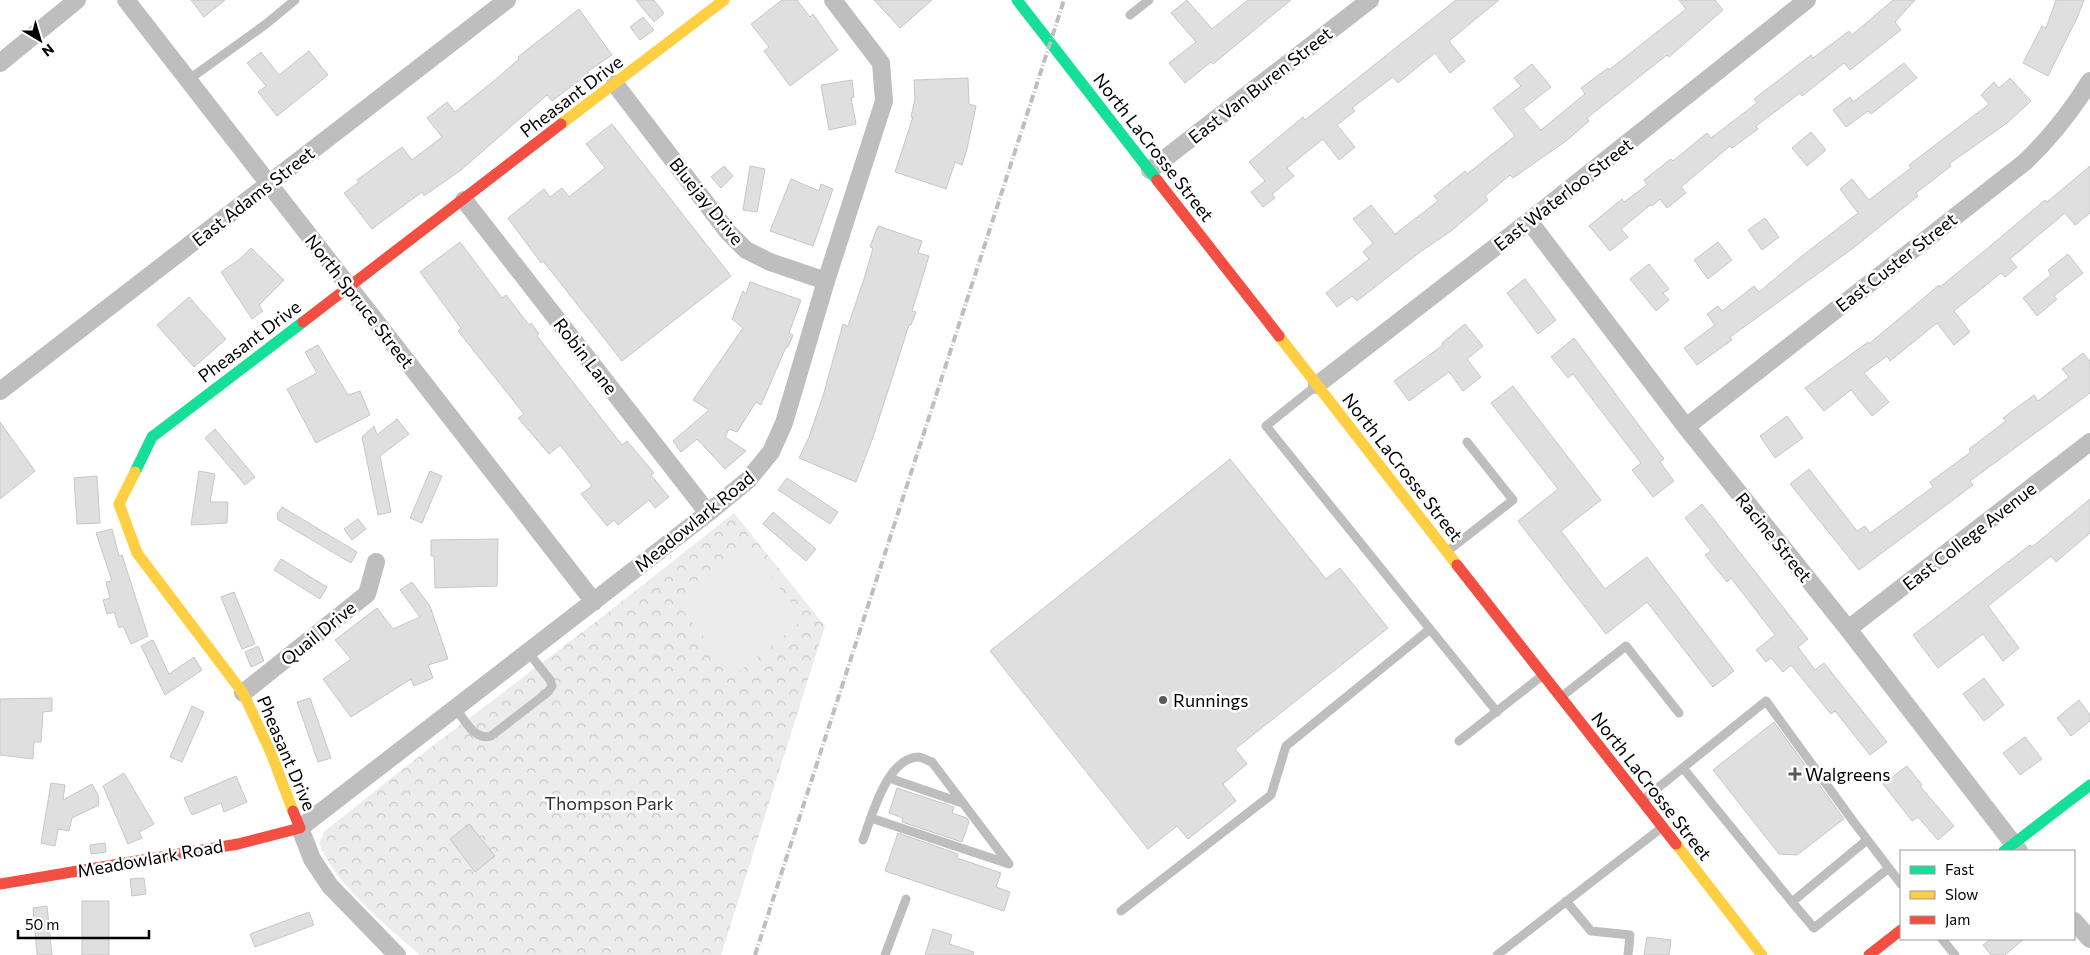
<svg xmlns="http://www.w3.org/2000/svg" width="2090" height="955" font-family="Commissioner,sans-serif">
	<defs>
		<pattern id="park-crowns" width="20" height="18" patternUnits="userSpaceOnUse" patternTransform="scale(1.25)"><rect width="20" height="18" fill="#ececec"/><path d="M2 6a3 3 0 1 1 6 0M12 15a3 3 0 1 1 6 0" fill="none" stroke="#c9c9c9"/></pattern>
	</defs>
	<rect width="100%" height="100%" fill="#fff"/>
	<path fill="url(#park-crowns)" d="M734,513L825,626L721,955H420C386,925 337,887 319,843L325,831L404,768L602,617Z"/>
	<path fill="#ececec" d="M745,545L804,619L735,675L675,601Z"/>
	<path fill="#dfdfdf" stroke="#c7c7c7" d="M191,0H225L204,17Z
		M636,0H654L664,13L654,22Z
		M782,0H797L810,17L813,14L838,50L790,86L764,51L769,47L751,24Z
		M874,0H932L900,28Z
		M1187,0L1212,29L1248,0H1291L1213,64L1211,62L1185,83L1169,63L1196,42L1171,13Z
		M1456,0H1499L1449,41L1465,61L1450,73L1435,53L1398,83L1393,77L1352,108L1355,111L1337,125L1355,147L1339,160L1323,139L1287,168L1294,176L1272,194L1275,198L1263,207L1251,192L1265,181L1249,162L1303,117L1305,120Z
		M1679,0H1715L1723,10L1669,57L1667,55L1587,118L1589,121L1566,141L1513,178L1510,175L1485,196L1488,200L1451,231L1420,252L1357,301L1352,296L1337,307L1326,293L1369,259L1363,252L1373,243L1353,219L1371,205L1395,234L1438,201L1434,196L1465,171L1467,174L1515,136L1493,108L1521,86L1514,78L1532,64L1551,87L1523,109L1541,130L1585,94L1581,88L1608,68L1609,70L1686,9Z
		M1893,0H1915L1895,22L1901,30L1850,70L1844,63L1802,96L1800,93L1756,126L1758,129L1732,148L1730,146L1681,187L1686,193L1667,208L1660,199L1652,206L1650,205L1621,229L1628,237L1610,251L1589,226L1622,199L1624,202L1647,185L1644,180L1671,159L1673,161L1707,133L1711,138L1757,103L1754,99L1811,55L1813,58L1849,31L1852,35Z
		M2056,0H2084L2077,18L2048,76L2023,63L2042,26L2046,28Z
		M579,9L612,55L587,72L589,73L552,101L547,95L461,170L424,196L422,192L372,229L344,193L359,182L357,180L402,147L412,160L442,137L427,118L447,102L455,112L495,80L519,59L518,57Z
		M643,17L654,30L640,40L630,27Z
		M309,51L328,75L277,116L258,92L266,86L247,63L261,52L279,75Z
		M1904,63L1917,78L1871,114L1868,111L1846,127L1833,110L1850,97L1853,102Z
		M968,78L969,104L976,106L967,149L962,165L955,162L946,189L895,172L913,117H911L915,99L914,80Z
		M2010,78L2031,101L2007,123L1949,164L1951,166L1916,193L1918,196L1852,249L1730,337L1732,340L1697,365L1684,348L1715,325L1707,314L1718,306L1722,311L1754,286L1759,292L1802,256L1858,213L1840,189L1852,179L1869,200L1911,168L1909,165L1989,104L1981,95L1994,82L1999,88Z
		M852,80L854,97L851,98L856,124L829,130L821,85Z
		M612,124L731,276L622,361L543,261L541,263L508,218L544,189L550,197L562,188L569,197L605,168L586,144Z
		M1811,132L1826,150L1807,166L1792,148Z
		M724,166L733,176L721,188L711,177Z
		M750,166L765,169L757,212L743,210Z
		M2090,166V213L2075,225L2065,213L2010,259L2017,267L2005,277L2001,273L1954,311L1970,332L1954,345L1937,323L1890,361L1887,356L1864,373L1889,402L1872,416L1851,390L1824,411L1805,388L1868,342L1869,344L1939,285L1940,287L1983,252L2045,200L2047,202Z
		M791,179L819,191L821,184L833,189L813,246L770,231Z
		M1765,218L1779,237L1762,250L1748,230Z
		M878,226L922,241L918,253L929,256L912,311L916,312L911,325H909L873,437L856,482L799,458L809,437L823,396L843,324L848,326L864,279L873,248L870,247Z
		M460,242L502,298L506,295L529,325L531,323L539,334L537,336L622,445L627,441L654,473L651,475L669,497L655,508L649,500L618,525L614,520L607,526L581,494L592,486L560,445L549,454L518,418L524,414L458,331L461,328L420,272Z
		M1718,242L1732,260L1708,279L1694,260Z
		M251,248L284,280L259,305L263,311L252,319L221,272L240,259Z
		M2068,254L2083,273L2054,296L2057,299L2037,316L2023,298L2051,275L2048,270Z
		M1649,264L1669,289L1663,293L1669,300L1656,311L1630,279Z
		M1525,279L1556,320L1538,334L1507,293Z
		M750,282L801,300L789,333L793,335L788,347H786L761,405L756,402L737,432L729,429L725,437L746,451L725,469L697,439L681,452L673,441L709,410L693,400L743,328L732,319L743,291L746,294Z
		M189,297L226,339L194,367L157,325Z
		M1465,324L1483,346L1467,359L1481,377L1463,391L1449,372L1409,401L1394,381L1443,345L1442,343Z
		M1574,338L1664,459L1660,462L1674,481L1653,497L1632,470L1641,463L1573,374L1568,378L1551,357Z
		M318,345L348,395L360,391L370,415L316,443L287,389L317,373L305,352Z
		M2083,353L2090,361V393L1970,481L1973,485L1859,570L1790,484L1809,469L1857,531L1865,526L1870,533L1933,487L1930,482L1971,452L1969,449L2006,421L2003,418L2034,395L2038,401L2069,377L2062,369Z
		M1513,386L1601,500L1561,531L1605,589L1647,557L1734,671L1713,687L1647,602L1606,634L1518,521L1558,489L1491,403Z
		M1787,416L1803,438L1775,458L1760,436Z
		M397,419L409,434L380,456L391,512L378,515L362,437L374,426L377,435Z
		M0,422L35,471L0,499Z
		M215,429L255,477L245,485L205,438Z
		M1230,459L1326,579L1340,568L1388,628L1235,749L1247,764L1223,784L1236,801L1188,839L1177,826L1148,849L990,651Z
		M199,471L215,474L210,502H228L227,523L191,525Z
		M430,471L442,476L422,523L410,518Z
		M97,476L100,523L77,524L74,478Z
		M787,478L838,512L830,524L778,490Z
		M2090,499V533L2056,562L2051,556L1988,606L2019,648L2003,661L1983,634L1938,668L1913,635L2030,545L2032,547Z
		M1702,504L1808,639L1798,647L1815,670L1824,663L1887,742L1870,755L1835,711L1831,714L1791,665L1783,672L1771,658L1766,662L1756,650L1775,635L1731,578L1727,582L1705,555L1711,551L1685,518Z
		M282,507L357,552L351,563L278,520L277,514Z
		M773,512L816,549L806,561L763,524Z
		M358,519L366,529L352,540L344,529Z
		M112,529L119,556L122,555L148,636L131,644L123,626L119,628L114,612L107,614L103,600L110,598L106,582L112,581L96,533Z
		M498,539L497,586L435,588L434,556H431V540Z
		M281,559L327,587L320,599L274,570Z
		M412,582L430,606L448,659L428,665L433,678L414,686L411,679L351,717L323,679L351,659L335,640L377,608L393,629L420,617L400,590Z
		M234,592L255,644L242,649L221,597Z
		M153,640L169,674L194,657L202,670L165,695L141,646Z
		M258,646L264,661L251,667L245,652Z
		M1984,678L2004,705L1984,721L1963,694Z
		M52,698V711L43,712L41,742H34L33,759L0,755V699Z
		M310,698L331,758L318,762L297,702Z
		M2079,700L2090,715V721L2071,736L2057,718Z
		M192,706L204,712L182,762L170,757Z
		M1774,722L1844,819L1797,855L1779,854L1713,770Z
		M2025,737L2042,759L2020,775L2003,753Z
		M1907,766L1922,785L1920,786L1954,826L1938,840L1918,817L1912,821L1883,784Z
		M124,773L154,824L139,832L142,838L128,844L103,786Z
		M236,776L247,802L224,812L221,803L192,815L184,798Z
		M51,783L65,785L63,800L92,784L98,795L99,805L72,818L69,831L58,829L55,846L41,843Z
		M897,788L954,807L952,813L967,818L969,822L962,842L902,822L903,818L889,813Z
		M469,824L495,856L475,872L450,839Z
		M898,833L958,854L957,858L1001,873L996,887L1010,892L1004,911L885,871Z
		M105,843L106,852L91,854L90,845Z
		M144,878L146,894L132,896L130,879Z
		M82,901H109V955H82Z
		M47,906L52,955H37L33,908Z
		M309,912L314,925L255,947L250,934Z
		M933,929L952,935L949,944L974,952L973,955H925Z
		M1647,937L1671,940L1669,955H1644Z
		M1991,939H2024L2005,955H1991L1983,945Z"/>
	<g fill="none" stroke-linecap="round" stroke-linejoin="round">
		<path stroke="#bebebe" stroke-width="9" d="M1130,15L1149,0
			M188,80L266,24L295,0
			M1317,385L1266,426L1497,712
			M1449,550L1513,500L1467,442
			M1561,697L1626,646L1679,713
			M455,707C464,719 474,741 491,736L548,692L552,686L550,680L528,652
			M1459,741L1543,675
			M1683,768L1792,902L1867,840
			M889,778L962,803
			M1644,799L1766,701L1853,821L1901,884
			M871,818L1009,864
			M863,840C872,816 886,759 918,757C922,757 928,761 932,762L1009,864
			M1566,901L1591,931L1630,935L1628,955
			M1792,902L1814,928L1889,868
			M1121,911L1271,795L1286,746L1430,629
			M1942,939L1955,955
			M885,955L906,899
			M1497,955L1660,829"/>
		<path stroke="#bebebe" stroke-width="18" d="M126,0L594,602
			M0,63L77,0
			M615,84L728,232L746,250L770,262L826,281
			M1150,170L1370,0
			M464,200L708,513
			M1529,221L1686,427L1848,629L2019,851
			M1317,385L1529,221L1807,0
			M0,391L507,0
			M1686,427L2025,162C2051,137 2071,112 2090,81
			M1848,629L2090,442
			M243,693L367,594L376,562
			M2074,921L2090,939
			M397,955L330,886L312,859L300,828L708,513L748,480L771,452L784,423L826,281L884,101L881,63L833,0"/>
		<path stroke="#16e098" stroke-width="11" d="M1017,0L1157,180
			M135,472L152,437L303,322
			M2004,851L2090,785"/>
		<path stroke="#ffcf43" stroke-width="11" d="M561,124L724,0
			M1279,336L1457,565
			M135,472L119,504L137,553L243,693L271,753L293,811
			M1676,844L1762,955"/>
		<path stroke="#f24e42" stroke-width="11" d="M1157,180L1279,336
			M303,322L561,124
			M1457,565L1676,844
			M0,884L238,844L300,828L293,811
			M1869,955L1901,930"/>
		<path stroke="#bebebe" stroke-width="4" stroke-dasharray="8 2.5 1 2.5" stroke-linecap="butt" d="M755,955L1064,0"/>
	</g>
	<g fill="#595959" stroke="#fff" stroke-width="2">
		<circle cx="1163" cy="700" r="5"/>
		<path d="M1792.5 766.5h5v5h5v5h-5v5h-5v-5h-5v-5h5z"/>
	</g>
	<g text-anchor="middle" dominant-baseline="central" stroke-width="5" stroke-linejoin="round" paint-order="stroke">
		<g font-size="18" fill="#000" stroke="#fff">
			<text transform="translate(1260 85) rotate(-38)">East Van Buren Street</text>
			<text transform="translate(571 96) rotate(-37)">Pheasant Drive</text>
			<text transform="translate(1154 147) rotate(52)">North LaCrosse Street</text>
			<text transform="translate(1563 194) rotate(-38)">East Waterloo Street</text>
			<text transform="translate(253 196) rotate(-38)">East Adams Street</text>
			<text transform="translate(707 201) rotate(51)">Bluejay Drive</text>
			<text transform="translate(1896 262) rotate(-38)">East Custer Street</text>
			<text transform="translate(360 301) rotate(52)">North Spruce Street</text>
			<text transform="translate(249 341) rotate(-37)">Pheasant Drive</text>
			<text transform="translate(586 356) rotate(52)">Robin Lane</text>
			<text transform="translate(1403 467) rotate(52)">North LaCrosse Street</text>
			<text transform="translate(694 521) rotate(-39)">Meadowlark Road</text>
			<text transform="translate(1969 536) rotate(-38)">East College Avenue</text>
			<text transform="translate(1774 537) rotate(51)">Racine Street</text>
			<text transform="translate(318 633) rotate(-39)">Quail Drive</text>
			<text transform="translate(287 753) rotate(67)">Pheasant Drive</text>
			<text transform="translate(1652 786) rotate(52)">North LaCrosse Street</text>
			<text transform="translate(150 858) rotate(-10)">Meadowlark Road</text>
		</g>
		<g font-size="18" fill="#000" stroke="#fff" text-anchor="start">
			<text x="1173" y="700">Runnings</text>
			<text x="1805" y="774">Walgreens</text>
		</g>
		<g font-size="18" fill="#333" stroke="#fff">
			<text x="609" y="803">Thompson Park</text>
		</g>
	</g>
	<rect x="1900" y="850" width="175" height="90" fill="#ffffff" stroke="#999999"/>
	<rect x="1910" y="866" width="25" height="8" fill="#16e098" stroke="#999999"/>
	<text x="1945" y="875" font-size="15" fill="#000000">Fast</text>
	<rect x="1910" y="891" width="25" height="8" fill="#ffcf43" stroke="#999999"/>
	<text x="1945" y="900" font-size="15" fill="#000000">Slow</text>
	<rect x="1910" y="916" width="25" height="8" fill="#f24e42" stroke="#999999"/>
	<text x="1945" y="925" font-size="15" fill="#000000">Jam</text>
	<g transform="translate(40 40) rotate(142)" stroke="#ffffff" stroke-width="4" paint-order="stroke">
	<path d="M0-4L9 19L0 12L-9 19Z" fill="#000000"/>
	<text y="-8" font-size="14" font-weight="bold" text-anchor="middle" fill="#000000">N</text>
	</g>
	<path d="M18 930v8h131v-8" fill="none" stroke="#000000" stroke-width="2.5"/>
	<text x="25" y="930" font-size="15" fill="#000000" stroke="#ffffff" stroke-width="4" paint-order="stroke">50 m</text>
</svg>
